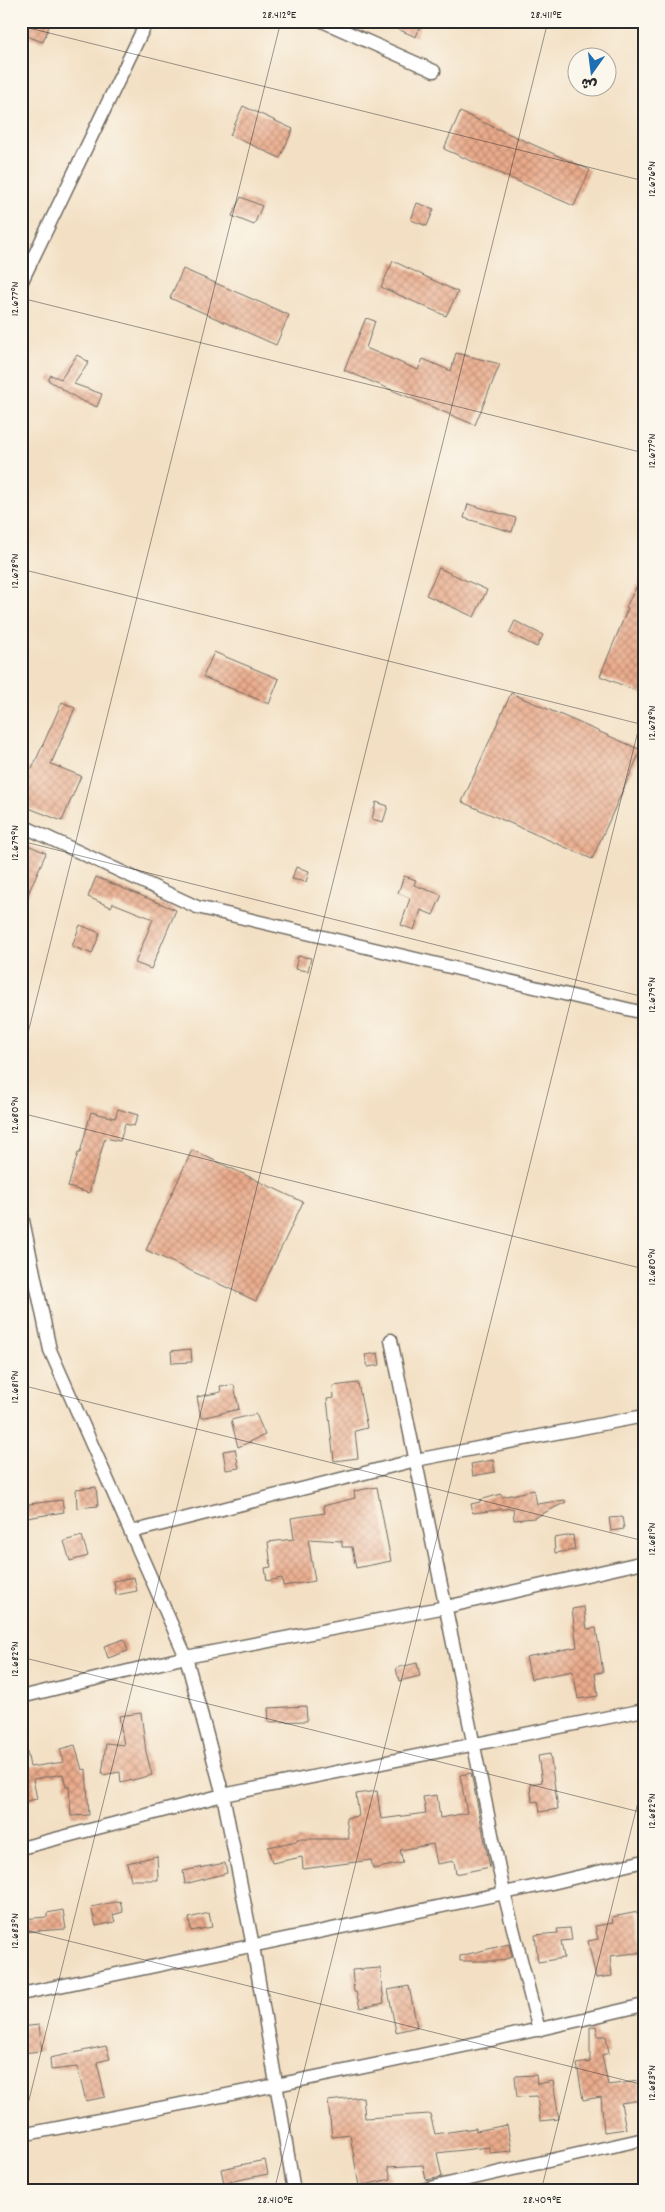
<svg xmlns="http://www.w3.org/2000/svg" width="665" height="2212" font-family="Dekko,'Playpen Sans Arabic',sans-serif">
	<defs>
		<pattern id="building-cross-hatch" width="8" height="8" patternUnits="userSpaceOnUse" patternTransform="scale(1.25)"><rect width="8" height="8" fill="#eaab8b"/><path d="M0 0l8 8M0 8l8-8" fill="none" stroke="#be8b72"/></pattern>
	</defs>
	<rect width="100%" height="100%" fill="#fbf7ec"/>
	<filter id="ink" filterUnits="userSpaceOnUse"><feTurbulence type="fractalNoise" baseFrequency=".02" numOctaves="2"/><feDisplacementMap in="SourceGraphic" scale="10" xChannelSelector="R" yChannelSelector="G"/><feConvolveMatrix kernelMatrix="1 2 1 2 8 2 1 2 1" color-interpolation-filters="sRGB"/></filter>
	<filter id="wash" filterUnits="userSpaceOnUse"><feTurbulence type="fractalNoise" baseFrequency=".0096" numOctaves="4" result="noise"/><feDisplacementMap in="SourceGraphic" scale="20" xChannelSelector="R" yChannelSelector="G"/><feGaussianBlur stdDeviation="1.12" result="paint"/><feColorMatrix in="noise" values="0 0 0 0 0 0 0 0 0 0 0 0 0 0 0 0 0 1.4 0 .05"/><feComposite in="paint" operator="in"/></filter>
	<g filter="url(#wash)">
		<rect width="100%" height="100%" fill="#f3e0c4"/>
		<g id="blocks">
			<path fill="url(#building-cross-hatch)" d="M24,21H51L43,42L21,34Z
				M379,21H422L416,37Z
				M243,106L293,129L280,158L230,135Z
				M460,112L590,170L574,206L444,149Z
				M241,197L262,206L254,225L232,216Z
				M417,203L434,209L427,226L411,220Z
				M393,261L458,292L446,316L381,287Z
				M183,269L289,315L276,345L170,298Z
				M366,318L375,321L366,348L418,370L423,359L451,371L456,353L500,364L475,425L344,370Z
				M77,355L89,362L74,384L102,394L97,407L80,400L48,380L51,375L61,379Z
				M468,504L516,518L512,532L464,518Z
				M439,568L487,590L474,617L426,595Z
				M644,572V694L600,676L628,608L626,607Z
				M515,621L543,635L537,647L509,633Z
				M214,652L279,679L269,704L203,677Z
				M511,693L641,750L592,859L462,802Z
				M62,702L75,708L51,764L81,776L62,821L21,805V785L28,767L32,769Z
				M376,802L388,806L383,822L372,819Z
				M21,842L46,853L21,910V879L30,859L21,856Z
				M296,867L309,871L306,882L292,879Z
				M404,876L416,880L414,885L442,895L433,915L421,910L414,930L401,925L410,898L398,893Z
				M96,877L176,910L151,969L135,963L153,919L113,903L111,907L88,897Z
				M80,925L100,933L92,954L72,946Z
				M298,956L311,958L308,971L295,969Z
				M118,1109L138,1115L134,1126L125,1124L120,1141L105,1138L89,1193L68,1187L78,1153H80L91,1112L115,1118Z
				M192,1150L303,1202L256,1301L146,1250Z
				M191,1349L192,1362L172,1363L171,1351Z
				M378,1353L380,1365L368,1367L365,1355Z
				M358,1383L367,1428L355,1431L358,1458L334,1461L327,1399L334,1398L333,1386Z
				M234,1385L239,1409L201,1418L197,1397L221,1392L220,1386Z
				M256,1414L265,1435L238,1447L231,1420Z
				M235,1449L239,1468L226,1470L223,1451Z
				M493,1460L495,1472L473,1476L471,1464Z
				M96,1487L98,1506L77,1508L76,1489Z
				M377,1487L391,1561L356,1568L352,1547H342V1541L308,1539L315,1581L283,1586L282,1578L267,1581L265,1568L271,1567L268,1542L294,1539L291,1518L325,1513L323,1506L355,1498L354,1491Z
				M534,1490L537,1504L565,1500L566,1502L534,1518L514,1520L513,1508L473,1513L471,1504L480,1502V1500L501,1494L502,1497Z
				M62,1500L64,1512L27,1518L29,1504Z
				M622,1517L624,1529L611,1531L609,1518Z
				M573,1535L575,1550L555,1553L554,1538Z
				M82,1536L88,1556L70,1561L64,1541Z
				M134,1577L137,1591L116,1595L114,1581Z
				M584,1607L587,1629L596,1628L603,1672L595,1673L598,1696L578,1699L573,1671L531,1679L526,1657L577,1647L572,1609Z
				M124,1639L128,1651L108,1658L104,1646Z
				M417,1663L420,1676L399,1681L396,1668Z
				M306,1706L307,1721L269,1722L268,1708Z
				M141,1713L146,1752L152,1775L121,1783L120,1772L102,1775L106,1743L124,1745L119,1716Z
				M75,1745L82,1770L86,1769L89,1815L71,1816L69,1786L66,1787L63,1774L33,1779L37,1799L21,1802V1752L27,1751L30,1767L64,1762L60,1749Z
				M550,1754L558,1809L540,1812L538,1801L532,1802L530,1784L542,1782L538,1756Z
				M471,1773L490,1867L456,1874L454,1861L437,1864L433,1844L400,1850L403,1863L373,1869L371,1860L303,1869L302,1857L272,1863L268,1847L297,1841V1839H349L346,1818L359,1816L356,1794L377,1791L381,1819L426,1813L423,1797L437,1795L440,1818L467,1813L460,1775Z
				M157,1856L158,1880H131L127,1863Z
				M225,1863L227,1873L185,1884L183,1871Z
				M120,1901L123,1912L113,1915L115,1922L96,1926L91,1907Z
				M63,1910L66,1929L21,1932V1919L47,1917V1913Z
				M638,1912L644,1952L610,1956L612,1976L596,1978L588,1941L598,1939L595,1926L613,1923L612,1917Z
				M209,1913L212,1927L191,1931L189,1918Z
				M570,1928L572,1940L561,1941L564,1958L538,1962L535,1935L558,1933L557,1929Z
				M509,1944L512,1957L499,1961H460V1956Z
				M380,1968L384,2003L360,2008L356,1992H354L352,1970Z
				M409,1986L417,2027L396,2032L388,1990Z
				M39,2025L42,2051L21,2053V2027Z
				M596,2026L598,2036H606L609,2053L602,2055L608,2085L639,2081L641,2100L621,2103L626,2129L604,2132L601,2097L583,2100L577,2064L590,2062V2027Z
				M106,2046L110,2059L97,2062L105,2097L86,2101L77,2067L51,2070L50,2058Z
				M536,2075L537,2084L553,2081L559,2119L540,2121L537,2096L517,2097L515,2076Z
				M363,2097L365,2118L430,2114L435,2134L476,2128V2131L507,2125L512,2151L489,2153V2147L437,2153L442,2177L426,2180L423,2165L388,2167L391,2179L359,2186L350,2135L332,2137L328,2101Z
				M265,2160L268,2174L224,2183L221,2169Z"/>
		</g>
	</g>
	<g filter="url(#ink)">
		<use href="#blocks" fill-opacity="0" stroke="#716a61" stroke-width="1"/>
		<g fill="none" stroke-linecap="round" stroke-linejoin="round">
			<defs>
				<path id="street" d="M322,21L434,71
					M21,283L147,21
					M21,825L197,907L644,1013
					M21,1211L50,1350L186,1657L223,1795L253,1946L294,2191
					M391,1340L504,1893L539,2030
					M131,1532L416,1460L644,1416
					M21,1697L186,1657L446,1607L644,1562
					M21,1848L223,1795L644,1710
					M21,1994L552,1883L644,1861
					M21,2135C230,2095 437,2054 644,2005
					M417,2191L644,2139"/>
			</defs>
			<use href="#street" stroke="#716a61" stroke-width="15"/>
			<use href="#street" stroke="#fff" stroke-width="12"/>
		</g>
	</g>
	<path fill="none" stroke="#2b2b2b" stroke-width="1" stroke-opacity="0.45" d="M21,26L644,181M21,298L644,453M21,569L644,725M21,841L644,997M21,1061L281,21M21,1113L644,1269M21,1385L644,1541M21,1657L644,1813M21,1929L644,2085M21,2132L548,21M274,2191L644,707M541,2191L644,1778"/>
	<rect width="665" height="2212" fill="none" stroke="#fbf7ec" stroke-width="55"/>
	<g transform="translate(592 72) rotate(194)"><circle r="24" fill="#fbf7ec" stroke="#a8a59f"/>
	<path d="M0-4L9 19L0 12L-9 19Z" fill="#1f6fb2"/>
	<text y="-8" font-size="14" font-weight="bold" text-anchor="middle" fill="#2b2b2b">ش</text>
	</g>
	<rect x="28" y="28" width="610" height="2156" fill="none" stroke="#2b2b2b" stroke-width="2"/>
	<g font-size="12" text-anchor="middle" fill="#2b2b2b">
		<text x="279" y="18">28.412°E</text>
		<text x="546" y="18">28.411°E</text>
		<text transform="translate(651 179) rotate(-90)" y="4">12.676°N</text>
		<text transform="translate(14 299) rotate(-90)" y="4">12.677°N</text>
		<text transform="translate(651 451) rotate(-90)" y="4">12.677°N</text>
		<text transform="translate(14 571) rotate(-90)" y="4">12.678°N</text>
		<text transform="translate(651 723) rotate(-90)" y="4">12.678°N</text>
		<text transform="translate(14 843) rotate(-90)" y="4">12.679°N</text>
		<text transform="translate(651 995) rotate(-90)" y="4">12.679°N</text>
		<text transform="translate(14 1115) rotate(-90)" y="4">12.680°N</text>
		<text transform="translate(651 1267) rotate(-90)" y="4">12.680°N</text>
		<text transform="translate(14 1387) rotate(-90)" y="4">12.681°N</text>
		<text transform="translate(651 1539) rotate(-90)" y="4">12.681°N</text>
		<text transform="translate(14 1659) rotate(-90)" y="4">12.682°N</text>
		<text transform="translate(651 1811) rotate(-90)" y="4">12.682°N</text>
		<text transform="translate(14 1931) rotate(-90)" y="4">12.683°N</text>
		<text transform="translate(651 2083) rotate(-90)" y="4">12.683°N</text>
		<text x="275" y="2203">28.410°E</text>
		<text x="542" y="2203">28.409°E</text>
	</g>
</svg>
